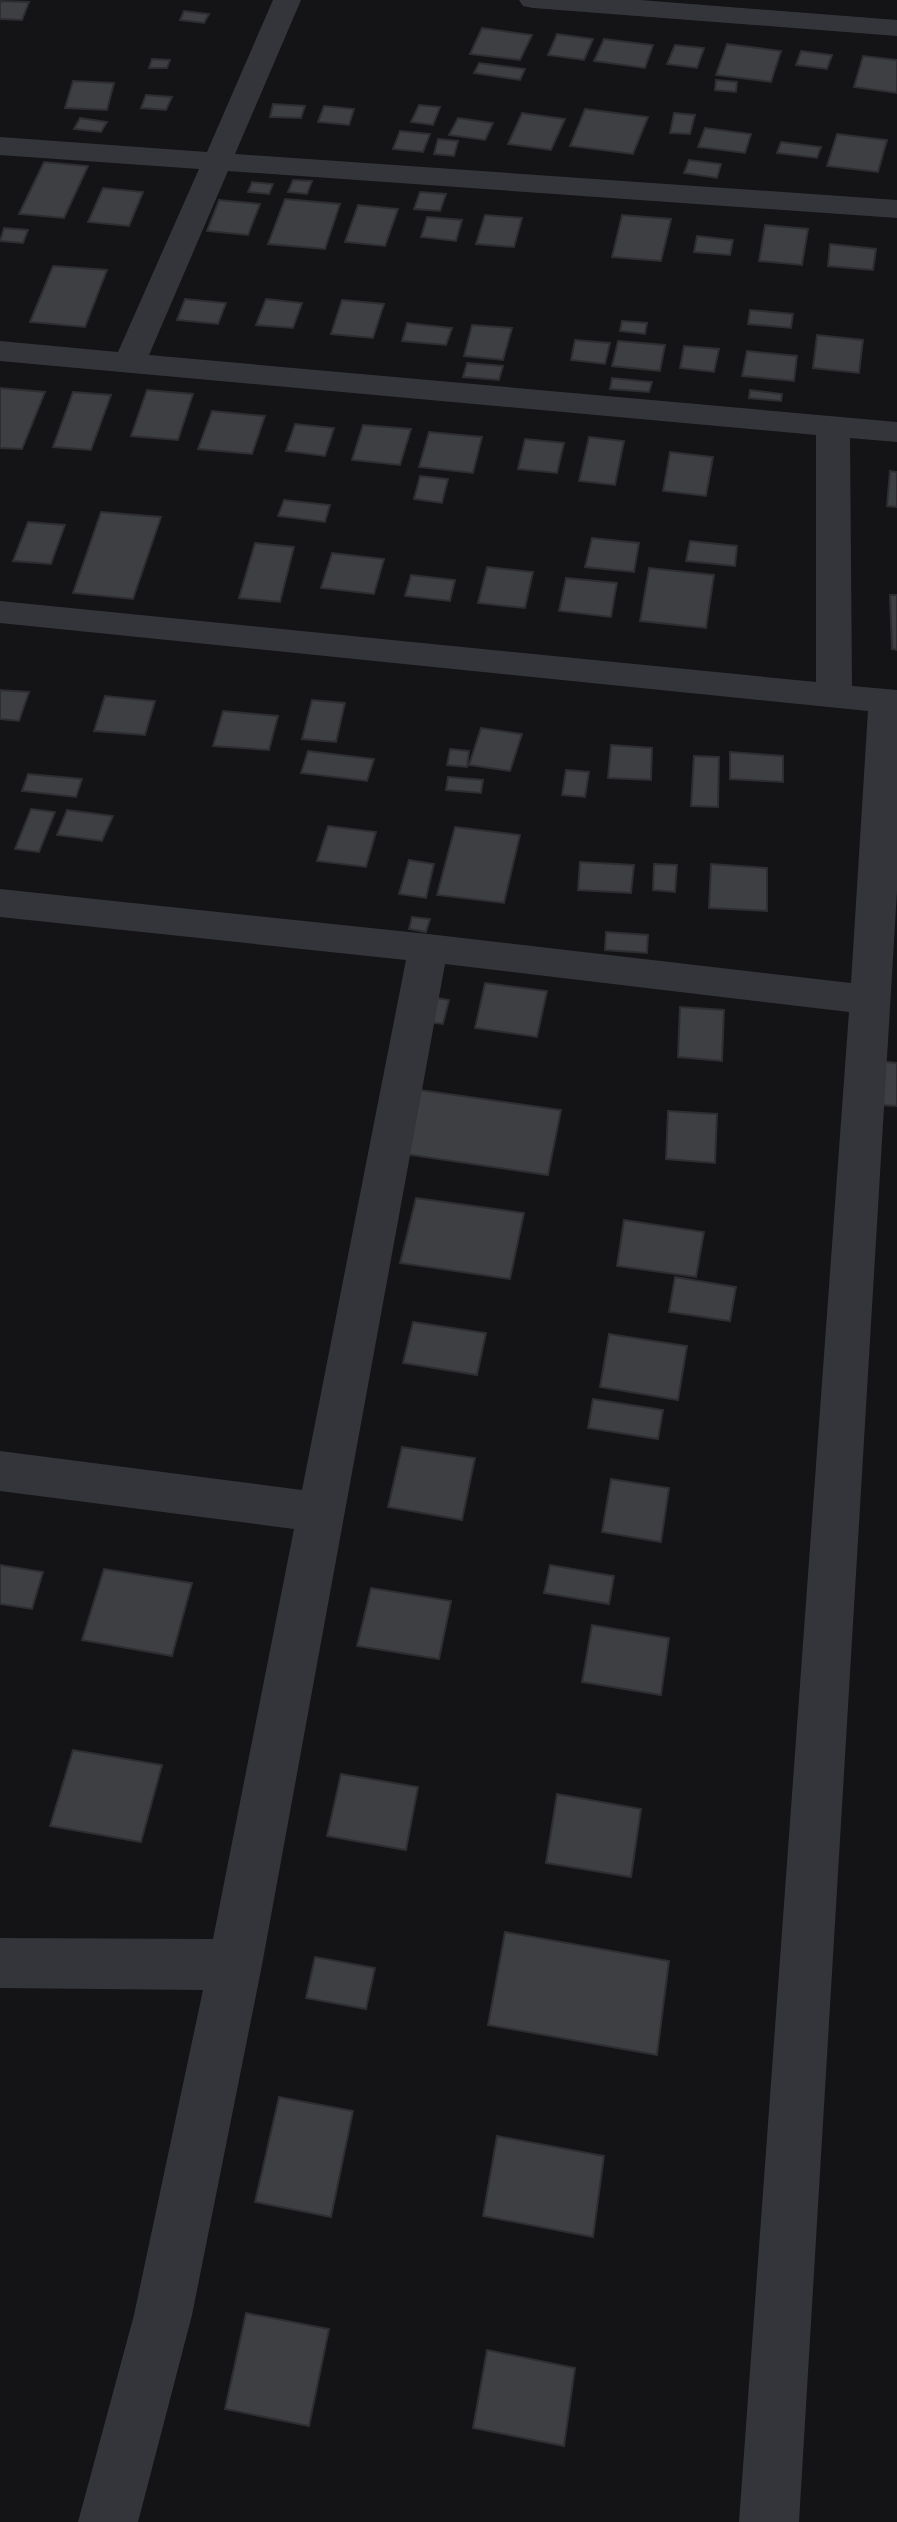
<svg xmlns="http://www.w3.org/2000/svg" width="897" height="2522" font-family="'Work Sans',sans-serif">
	<rect width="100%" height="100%" fill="#141416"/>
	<path fill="#3e3f43" stroke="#2e2e32" stroke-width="2" d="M0,1L29,2L22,20L0,19Z
		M184,11L209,14L204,23L180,20Z
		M482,28L532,35L520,60L470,54Z
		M557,34L593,39L584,60L548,55Z
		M604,39L653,45L645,68L594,61Z
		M727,44L781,51L771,82L716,75Z
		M675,45L704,48L697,68L667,64Z
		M801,51L832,55L827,69L796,65Z
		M863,56L897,60V93L854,87Z
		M152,59L170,60L167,68H149Z
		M479,63L525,69L520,80L474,73Z
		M716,80L737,82L736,92L715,90Z
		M73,81L114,83L107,110L65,108Z
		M146,95L172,97L166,110L141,108Z
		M273,104L305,106L301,118L270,117Z
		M419,105L440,107L433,125L411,122Z
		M324,106L354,109L349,125L318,122Z
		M585,109L648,117L633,154L570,146Z
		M522,113L565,119L551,150L508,144Z
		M674,113L695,115L690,134L670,133Z
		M80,118L107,122L101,132L74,129Z
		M458,118L493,123L485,140L449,135Z
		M705,128L751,134L745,153L698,147Z
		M400,131L430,134L423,152L393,149Z
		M837,134L887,140L878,172L827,166Z
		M438,139L458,141L454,156L434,154Z
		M781,142L821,147L817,158L777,153Z
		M689,160L721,164L717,178L684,173Z
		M44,162L88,166L64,218L19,214Z
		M293,180L312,181L307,194L288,192Z
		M252,182L273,184L269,194L248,192Z
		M103,188L143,192L129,226L88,222Z
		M420,192L446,194L440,211L414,209Z
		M285,199L340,204L325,249L268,244Z
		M219,200L260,204L248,235L207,231Z
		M358,205L398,209L385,246L345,242Z
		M485,215L522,218L514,247L476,244Z
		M622,215L671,219L661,261L612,257Z
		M427,217L462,220L456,241L421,237Z
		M765,225L808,229L802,265L759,261Z
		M4,228L28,230L23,243L0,241Z
		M697,236L733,240L730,255L694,252Z
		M830,244L876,249L873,270L828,266Z
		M53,266L107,270L85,327L30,322Z
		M185,299L226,303L218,324L177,320Z
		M266,299L302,303L293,328L256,325Z
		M342,300L384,304L373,338L331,334Z
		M750,310L793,314L791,328L748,324Z
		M622,321L647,323L645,334L620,331Z
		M407,323L452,328L446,345L402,341Z
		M472,325L512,328L503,360L464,356Z
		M817,335L863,340L859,373L813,368Z
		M575,340L610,343L605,364L571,360Z
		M618,341L665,345L660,371L612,366Z
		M684,346L719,349L714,372L680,368Z
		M747,351L797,356L794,381L742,376Z
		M467,363L503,366L499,380L463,377Z
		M612,378L652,382L649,392L610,389Z
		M0,388L45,392L22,449L0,448Z
		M147,390L193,394L178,440L131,436Z
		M750,390L782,394L781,401L749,398Z
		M73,392L111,395L91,450L53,447Z
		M212,411L265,416L252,454L198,449Z
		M295,424L334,428L325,456L286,451Z
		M363,425L411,429L400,465L352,460Z
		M429,432L482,437L473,473L419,467Z
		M589,437L624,441L615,485L579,481Z
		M525,439L564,443L557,473L518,469Z
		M670,452L713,457L706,496L663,491Z
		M890,471L897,472V507L887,506Z
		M420,476L448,479L442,503L414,499Z
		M284,500L330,505L325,522L278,516Z
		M101,512L161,517L133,599L73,593Z
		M28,522L65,525L51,564L13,561Z
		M592,538L639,543L634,572L585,567Z
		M690,541L737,546L735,566L686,561Z
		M255,543L294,547L280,602L239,598Z
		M332,553L384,559L374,594L321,588Z
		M487,567L533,572L525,608L478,603Z
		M649,568L714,575L706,628L640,621Z
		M411,575L455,580L450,601L405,596Z
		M566,578L617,583L611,617L559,611Z
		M890,595H897V650L892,649Z
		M0,690L29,692L19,721L0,719Z
		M105,696L155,701L145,735L94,731Z
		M312,700L345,703L336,742L302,739Z
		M223,711L278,716L269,750L213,746Z
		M481,728L522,734L510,771L469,765Z
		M611,745L652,748L651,780L608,778Z
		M450,749L469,751L467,767L447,765Z
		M308,751L374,759L367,781L301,773Z
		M730,752L783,756V782L730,779Z
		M694,756L719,757L718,807L691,806Z
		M566,770L589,772L585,797L562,795Z
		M28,774L82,779L76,797L22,791Z
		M448,777L483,780L481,793L446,790Z
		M31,809L55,812L39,852L15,849Z
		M67,810L113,816L102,841L57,835Z
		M328,826L376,832L366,867L317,861Z
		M455,827L520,835L504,903L437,895Z
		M409,860L434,864L426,898L399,894Z
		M580,862L634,865L631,893L578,890Z
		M654,864L677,865L675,892L653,890Z
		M711,864L767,868V911L709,908Z
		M412,917L430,919L426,932L409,929Z
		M606,932L648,935L647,953L605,950Z
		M485,983L547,991L537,1037L475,1028Z
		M425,996L449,1000L443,1024L418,1021Z
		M680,1007L724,1010L722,1061L678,1057Z
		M879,1061L897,1063V1106L880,1105Z
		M420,1090L561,1110L548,1175L404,1154Z
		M668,1111L717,1114L715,1163L666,1159Z
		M416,1198L524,1213L510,1279L400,1263Z
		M624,1220L704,1232L696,1277L617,1266Z
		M675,1277L736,1287L730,1321L669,1312Z
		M413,1322L486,1333L477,1375L403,1363Z
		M609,1334L687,1346L678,1400L600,1387Z
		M593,1399L663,1410L658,1439L588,1428Z
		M402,1447L475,1458L462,1520L388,1507Z
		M611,1479L669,1488L661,1542L602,1532Z
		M0,1565L43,1572L32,1609L0,1604Z
		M550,1565L614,1576L609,1604L544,1593Z
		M104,1569L192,1583L172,1656L82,1640Z
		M371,1588L451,1601L439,1659L357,1646Z
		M592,1625L669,1638L661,1695L582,1682Z
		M73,1750L162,1765L141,1842L50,1826Z
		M341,1774L418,1787L406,1850L327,1836Z
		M557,1794L641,1809L631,1877L546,1863Z
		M505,1932L669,1961L657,2055L488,2025Z
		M315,1957L375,1968L366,2009L306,1998Z
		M279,2097L353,2111L331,2217L255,2202Z
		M497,2136L604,2156L593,2237L483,2216Z
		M246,2313L329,2329L309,2426L225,2409Z
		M487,2350L575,2368L564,2446L473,2428Z"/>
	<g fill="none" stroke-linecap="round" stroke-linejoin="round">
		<path fill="#34353b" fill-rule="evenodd" d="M273,0H301L235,154L897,200V218L228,171L149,355L897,422V442L850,438L852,686L897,690V891L799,2522H739L849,1012L445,964L262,1965L192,2315L138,2522H78L134,2315L203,1990L0,1988V1938L213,1939L294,1529L0,1491V1451L302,1490L406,960L0,917V889L428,934L851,983L868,711L0,623V601L816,682V435L0,361V341L118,352L199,169L0,155V137L207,152Z
			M519,0H640L897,20V36L533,8L523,6Z"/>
	</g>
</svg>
